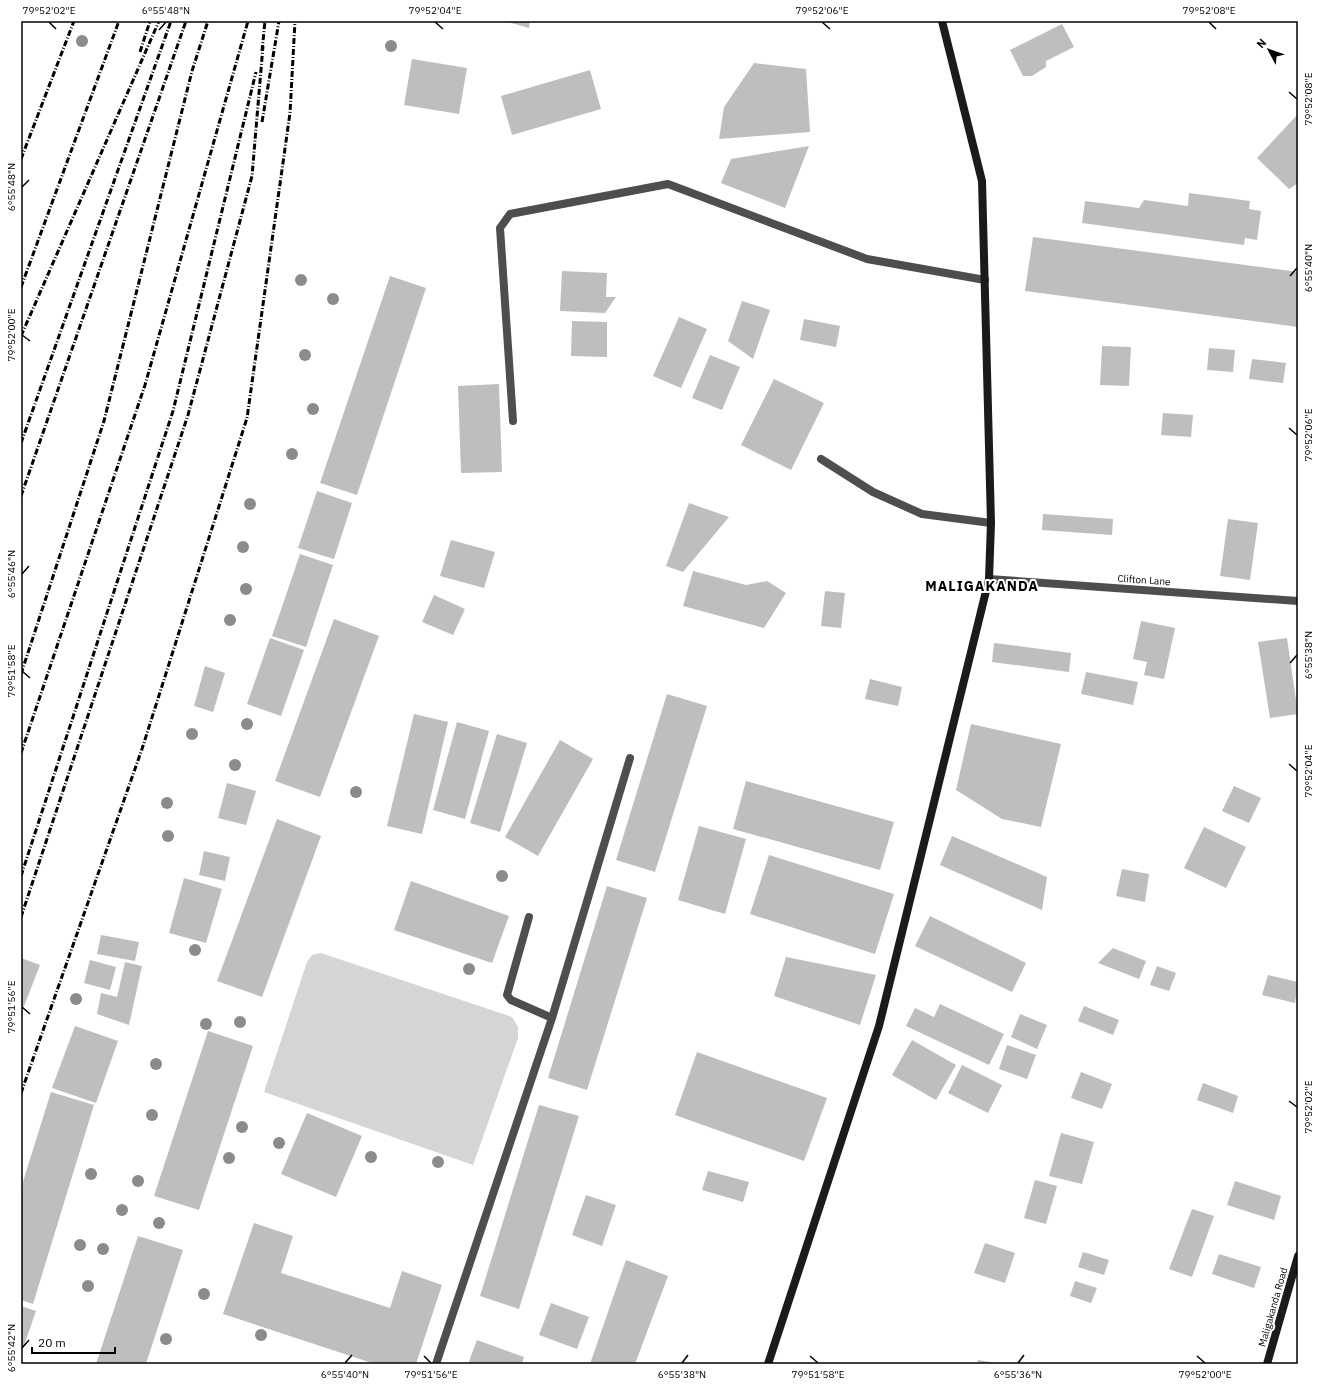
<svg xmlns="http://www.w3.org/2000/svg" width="1319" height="1385" font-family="'IBM Plex Sans',sans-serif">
	<rect width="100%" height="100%" fill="#fff"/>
	<path fill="#d5d5d5" d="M321,953L512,1017L518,1027V1038L473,1165L264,1092L307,962L312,955Z"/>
	<path fill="#bebebe" d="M504,21H530L529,28Z
		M1062,24L1074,47L1046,61V67L1032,76H1023L1010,50Z
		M412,59L467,68L459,114L404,105Z
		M754,63L806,69L810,132L719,139L724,107Z
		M590,70L601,109L512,135L501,96Z
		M1298,114V183L1289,189L1257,158Z
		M809,146L785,208L721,183L731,159Z
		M1189,193L1250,201L1249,209L1261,211L1257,240L1245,238L1244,245L1082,223L1085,201L1139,208L1144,200L1188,206Z
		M1033,237L1298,272V327L1025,291Z
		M562,271L607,273L606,297H616L605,313L560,311Z
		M390,276L426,288L357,495L320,483Z
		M742,301L770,310L753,359L728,341Z
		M679,317L707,329L681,388L653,376Z
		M804,319L840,326L836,347L800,340Z
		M572,321L607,322V357L571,356Z
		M1102,346L1131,347L1129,386L1100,385Z
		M1209,348L1235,350L1233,372L1207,370Z
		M710,355L740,367L722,410L692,398Z
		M1252,359L1286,363L1283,383L1249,379Z
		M774,379L824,403L791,470L741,445Z
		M499,384L502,472L461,473L458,386Z
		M1163,413L1193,415L1191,437L1161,435Z
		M317,491L352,503L334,559L298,548Z
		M689,503L729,517L683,572L666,566Z
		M1043,514L1113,519L1112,535L1042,530Z
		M1228,519L1258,523L1250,580L1220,576Z
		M451,540L495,552L484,588L440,576Z
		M300,554L333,565L306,647L272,636Z
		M693,571L746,585L767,581L786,593L764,628L683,606Z
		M825,591L845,593L841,628L821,626Z
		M434,595L465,609L453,635L422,622Z
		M334,619L379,636L320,797L275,781Z
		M1141,621L1175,628L1164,679L1144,675L1147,662L1133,659Z
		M270,638L304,650L281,716L247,704Z
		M1287,638L1298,714L1270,718L1258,642Z
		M994,643L1071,653L1069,672L992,662Z
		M205,666L225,673L213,712L194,706Z
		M1086,672L1138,682L1133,705L1081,694Z
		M870,679L902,687L898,706L865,699Z
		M667,694L707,706L655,872L616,860Z
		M414,714L448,722L422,834L387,826Z
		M457,722L489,731L465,819L433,810Z
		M971,724L1061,744L1041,827L1002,819L956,790Z
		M497,734L527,743L500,832L470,823Z
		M560,740L593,759L538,856L505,837Z
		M746,781L894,822L880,870L733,829Z
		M227,783L256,791L246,825L218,818Z
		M1234,786L1261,798L1249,823L1222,811Z
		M277,819L321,836L262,997L217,981Z
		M699,826L746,839L725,914L678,900Z
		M1204,827L1246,847L1226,888L1184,868Z
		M952,836L1047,877L1042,910L940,865Z
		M204,851L230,857L225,881L199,875Z
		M769,855L894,894L875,954L750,914Z
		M1122,869L1149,874L1145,902L1116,896Z
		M184,878L222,889L206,943L169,933Z
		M411,881L509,916L492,963L394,930Z
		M607,886L647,898L587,1090L548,1078Z
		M930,916L1026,963L1012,992L915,946Z
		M101,935L139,942L135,961L97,954Z
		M1113,948L1146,961L1139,979L1098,963Z
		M786,957L876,975L860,1025L774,996Z
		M21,958L40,965L21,1014Z
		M90,960L116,967L110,990L84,983Z
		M125,962L142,966L129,1025L97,1014L101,993L117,997Z
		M1157,966L1176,973L1169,991L1150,985Z
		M1268,975L1298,982L1295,1003L1262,995Z
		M940,1004L1004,1034L989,1065L906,1026L915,1008L934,1017Z
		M1084,1006L1119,1020L1113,1035L1078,1021Z
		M1020,1014L1047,1025L1037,1049L1011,1037Z
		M75,1026L118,1041L96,1103L52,1088Z
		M208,1031L253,1046L199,1210L154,1196Z
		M912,1040L956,1065L936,1100L892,1075Z
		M1007,1045L1036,1055L1027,1079L999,1069Z
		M697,1052L827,1098L804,1161L675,1115Z
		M962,1065L1002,1085L988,1113L948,1093Z
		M1081,1072L1112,1084L1102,1109L1071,1098Z
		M1203,1083L1238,1096L1233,1113L1197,1100Z
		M51,1092L94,1105L33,1304L21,1300V1188Z
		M539,1105L579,1116L519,1309L480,1296Z
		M307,1113L362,1136L336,1197L281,1174Z
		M1061,1133L1094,1142L1082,1184L1049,1176Z
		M708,1171L749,1182L743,1202L702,1190Z
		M1035,1180L1057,1186L1046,1224L1024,1218Z
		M1235,1181L1281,1196L1274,1220L1227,1205Z
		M586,1195L616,1205L602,1246L572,1235Z
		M1192,1209L1214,1216L1192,1277L1169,1269Z
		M254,1223L293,1236L281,1273L390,1308L402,1271L442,1285L416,1364H375L223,1314Z
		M138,1236L183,1250L146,1364H96Z
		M985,1243L1015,1253L1005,1283L974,1273Z
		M1083,1252L1109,1260L1104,1275L1078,1267Z
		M1219,1254L1261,1267L1254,1288L1212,1274Z
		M626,1260L668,1276L635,1364H590Z
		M1075,1281L1097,1288L1091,1303L1070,1296Z
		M551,1303L589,1317L577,1349L539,1335Z
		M21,1306L36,1311L21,1354Z
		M477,1340L524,1357L522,1364H468Z
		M978,1360L996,1363V1364H977Z"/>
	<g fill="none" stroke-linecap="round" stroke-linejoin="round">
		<path stroke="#4e4e4e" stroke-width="8" d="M821,459L873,492L922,514L991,523
			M529,917L507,995L511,1000L552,1018
			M436,1364L552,1018L630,758"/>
		<path stroke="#4e4e4e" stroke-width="8" d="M513,421L500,228L510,214L668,184L867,259L985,280
			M989,579L1298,601"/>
		<path stroke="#1b1b1b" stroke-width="8" d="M768,1364L879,1026L989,579L991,523L982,181L942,21
			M1267,1364L1298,1256"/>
		<path stroke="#000" stroke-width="3" stroke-dasharray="6 2 1 2" stroke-linecap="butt" d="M262,51L265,21
			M140,52L150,21
			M262,122L279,21
			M21,159L74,21
			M21,287L119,21
			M21,336L159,21
			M21,443L171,21
			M21,496L186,21
			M21,674L104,421L192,71L208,21
			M21,753L145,385L248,21
			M21,876L173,411L256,72
			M21,917L188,415L252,176L263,46
			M21,1093L142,749L247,418L290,113L295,21"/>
	</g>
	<g fill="#8b8b8b">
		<circle cx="82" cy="41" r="6"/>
		<circle cx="391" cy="46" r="6"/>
		<circle cx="301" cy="280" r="6"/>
		<circle cx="333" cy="299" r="6"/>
		<circle cx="305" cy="355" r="6"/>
		<circle cx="313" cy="409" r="6"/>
		<circle cx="292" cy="454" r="6"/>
		<circle cx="250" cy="504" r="6"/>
		<circle cx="243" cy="547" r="6"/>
		<circle cx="246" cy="589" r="6"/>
		<circle cx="230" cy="620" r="6"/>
		<circle cx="247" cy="724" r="6"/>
		<circle cx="192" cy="734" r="6"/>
		<circle cx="235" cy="765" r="6"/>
		<circle cx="356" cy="792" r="6"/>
		<circle cx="167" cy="803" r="6"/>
		<circle cx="168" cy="836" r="6"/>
		<circle cx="502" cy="876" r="6"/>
		<circle cx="195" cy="950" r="6"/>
		<circle cx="469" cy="969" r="6"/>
		<circle cx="76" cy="999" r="6"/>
		<circle cx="240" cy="1022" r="6"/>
		<circle cx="206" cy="1024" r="6"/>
		<circle cx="156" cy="1064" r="6"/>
		<circle cx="152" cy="1115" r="6"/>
		<circle cx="242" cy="1127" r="6"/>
		<circle cx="279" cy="1143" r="6"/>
		<circle cx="371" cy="1157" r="6"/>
		<circle cx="229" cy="1158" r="6"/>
		<circle cx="438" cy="1162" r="6"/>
		<circle cx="91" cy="1174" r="6"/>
		<circle cx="138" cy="1181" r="6"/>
		<circle cx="122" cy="1210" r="6"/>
		<circle cx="159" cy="1223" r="6"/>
		<circle cx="80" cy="1245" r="6"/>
		<circle cx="103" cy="1249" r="6"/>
		<circle cx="88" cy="1286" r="6"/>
		<circle cx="204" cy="1294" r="6"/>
		<circle cx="261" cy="1335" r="6"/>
		<circle cx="166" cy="1339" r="6"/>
	</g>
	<path fill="none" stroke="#000" stroke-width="1.5" d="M49,22L56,29M435,22L443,29M822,22L830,29M1209,22L1216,29M159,30L166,22M1289,92L1297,99M22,187L29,180M1290,276L1297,268M22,335L30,341M1289,428L1297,435M22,574L29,566M1290,663L1297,655M22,671L30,678M1289,764L1297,771M22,1007L30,1014M1289,1101L1297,1107M22,1348L29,1340M424,1356L431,1363M810,1356L818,1363M1197,1356L1205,1363M345,1363L352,1355M682,1363L688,1355M1018,1363L1024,1355"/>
	<g text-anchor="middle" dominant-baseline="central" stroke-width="4" stroke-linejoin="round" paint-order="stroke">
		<g font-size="10" fill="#000" stroke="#fff">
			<text transform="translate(1144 580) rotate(4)">Clifton Lane</text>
			<text transform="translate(1273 1307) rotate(-74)">Maligakanda Road</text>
		</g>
		<g font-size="14" font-weight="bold" letter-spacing="1" fill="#000" stroke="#fff">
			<text x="982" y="586">MALIGAKANDA</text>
		</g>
	</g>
	<rect width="1319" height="1385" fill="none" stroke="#ffffff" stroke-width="44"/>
	<g transform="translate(1269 50) rotate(311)" stroke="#ffffff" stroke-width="3" paint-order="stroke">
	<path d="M0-3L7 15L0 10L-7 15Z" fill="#000000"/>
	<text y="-6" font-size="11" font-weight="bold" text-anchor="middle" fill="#000000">N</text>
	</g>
	<path d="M32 1347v6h83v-6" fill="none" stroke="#000000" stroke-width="2"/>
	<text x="38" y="1347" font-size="12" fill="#000000" stroke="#ffffff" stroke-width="3" paint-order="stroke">20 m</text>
	<rect x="22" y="22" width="1275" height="1341" fill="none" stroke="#000" stroke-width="1.5"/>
	<g font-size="10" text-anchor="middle" fill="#000">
		<text x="49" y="14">79°52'02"E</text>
		<text x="166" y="14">6°55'48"N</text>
		<text x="435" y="14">79°52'04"E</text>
		<text x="822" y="14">79°52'06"E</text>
		<text x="1209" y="14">79°52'08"E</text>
		<text transform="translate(1308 99) rotate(-90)" y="4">79°52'08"E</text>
		<text transform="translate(11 187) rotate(-90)" y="4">6°55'48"N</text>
		<text transform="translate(1308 268) rotate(-90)" y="4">6°55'40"N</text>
		<text transform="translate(11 335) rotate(-90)" y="4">79°52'00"E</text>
		<text transform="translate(1308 435) rotate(-90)" y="4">79°52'06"E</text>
		<text transform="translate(11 574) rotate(-90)" y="4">6°55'46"N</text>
		<text transform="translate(1308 655) rotate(-90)" y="4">6°55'38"N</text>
		<text transform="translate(11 671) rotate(-90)" y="4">79°51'58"E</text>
		<text transform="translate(1308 771) rotate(-90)" y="4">79°52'04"E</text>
		<text transform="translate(11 1007) rotate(-90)" y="4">79°51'56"E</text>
		<text transform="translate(1308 1107) rotate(-90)" y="4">79°52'02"E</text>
		<text transform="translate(11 1348) rotate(-90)" y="4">6°55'42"N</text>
		<text x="345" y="1378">6°55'40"N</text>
		<text x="431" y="1378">79°51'56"E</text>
		<text x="682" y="1378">6°55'38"N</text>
		<text x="818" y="1378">79°51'58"E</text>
		<text x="1018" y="1378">6°55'36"N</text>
		<text x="1205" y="1378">79°52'00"E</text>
	</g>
</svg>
